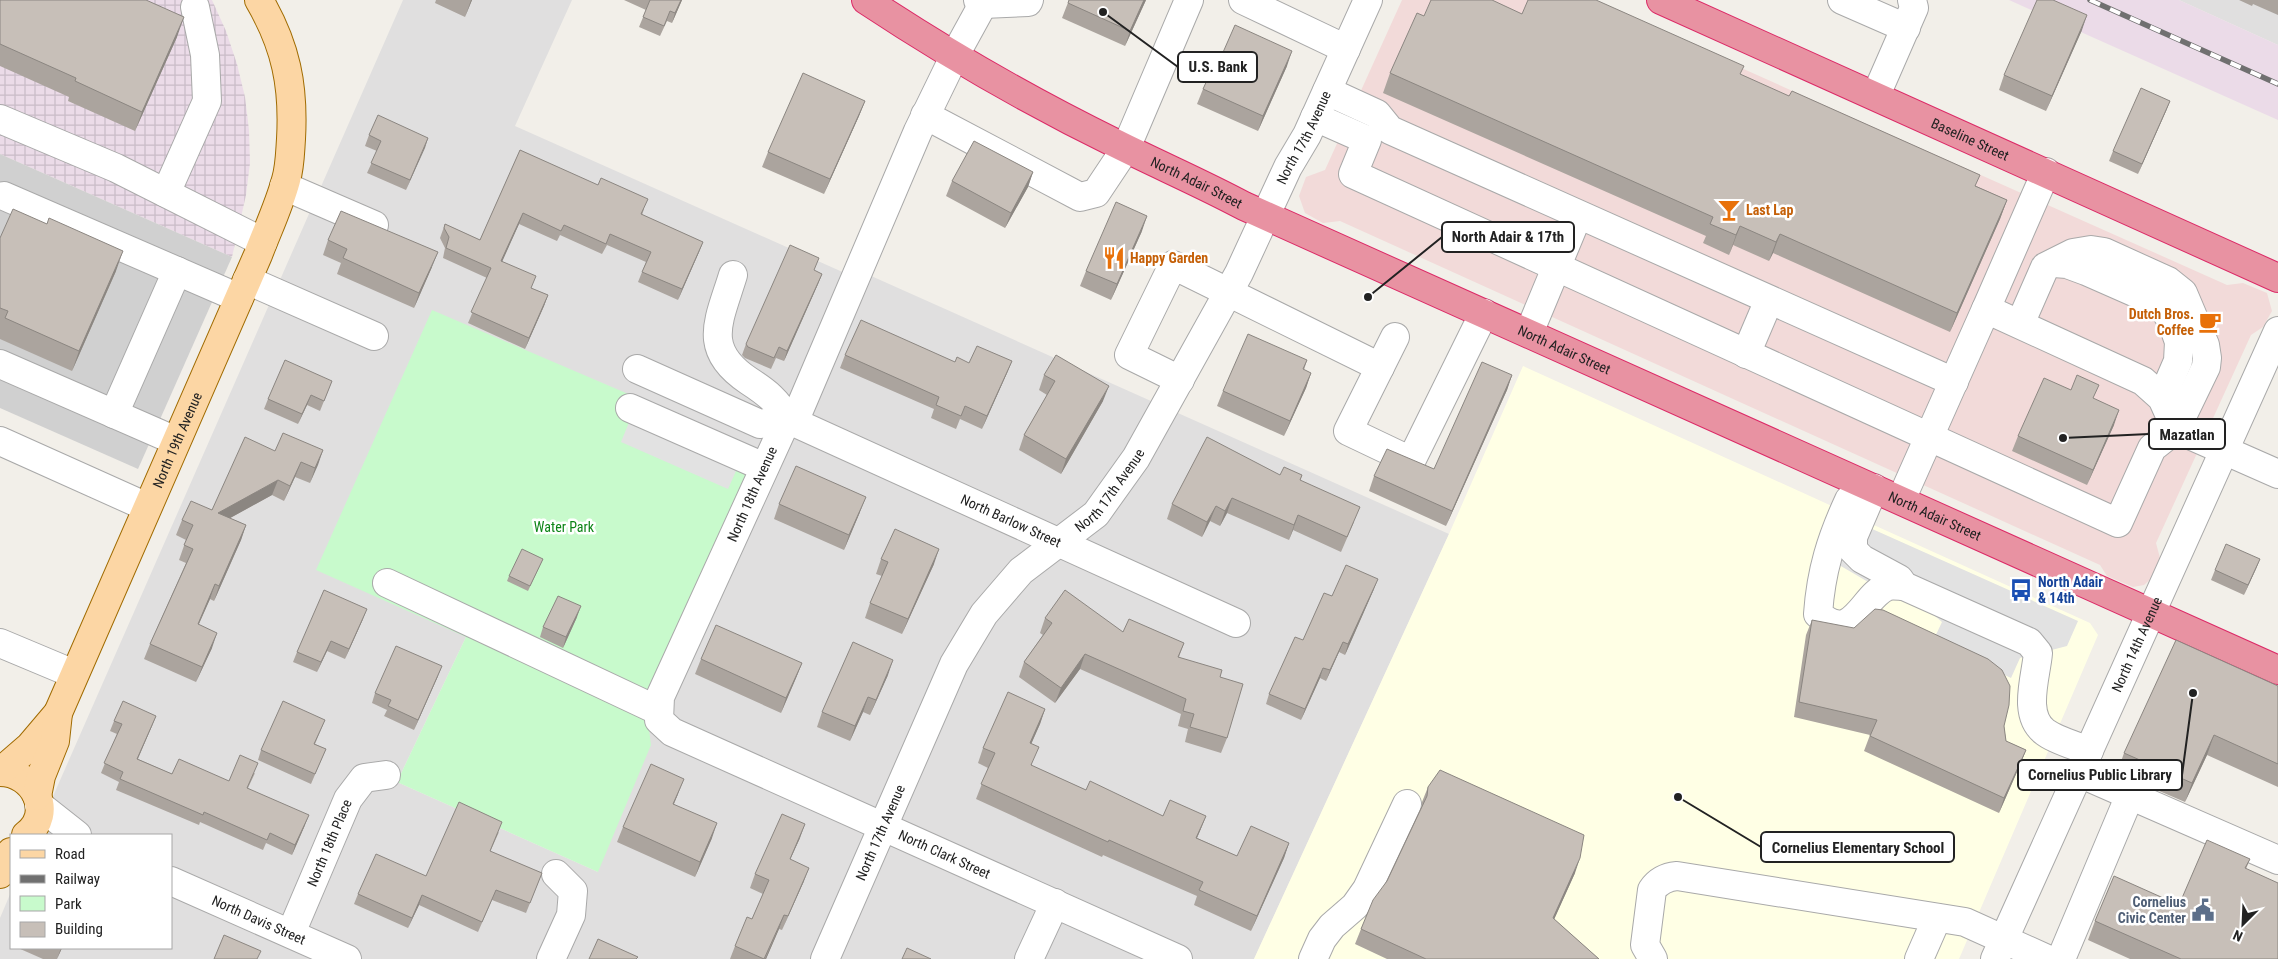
<svg xmlns="http://www.w3.org/2000/svg" width="2278" height="959" font-family="'Roboto Condensed',sans-serif">
	<defs>
		<pattern id="industrial-grid" width="8" height="8" patternUnits="userSpaceOnUse" patternTransform="scale(1.25)"><rect width="8" height="8" fill="#ebdbe8"/><path d="M0 4h8M4 0v8" fill="none" stroke="#c9bcc7"/></pattern>
	</defs>
	<rect width="100%" height="100%" fill="#f2efe9"/>
	<path fill="#e0dfdf" fill-rule="evenodd" d="M403,0H572L515,126L865,282L869,275L1449,534L1254,959H0V918L11,892V948H171V835H36ZM466,637L598,872L397,782Z
		M2179,0H2278V45Z"/>
	<path fill="#f2dad9" d="M1402,0H1589L2227,285L2243,283L2267,293L2272,311L2263,327L2251,335L2156,543L2160,558L2153,577L2144,585L2133,587L2107,576L2100,565L1340,221L1323,223L1305,213L1299,196L1306,177L1325,170Z"/>
	<path fill="url(#industrial-grid)" d="M0,0H212L226,31L237,64L245,97L249,130L250,163L246,195L232,257L0,154Z"/>
	<path fill="#ffffe5" d="M1523,366L2090,623L2098,635L1959,959H1254L1449,534Z"/>
	<path fill="#d0d0d0" d="M0,154L232,257L138,469L0,408Z"/>
	<path fill="#ebdbe8" d="M2009,0H2179L2278,45V120Z"/>
	<path fill="#c8facc" d="M432,310L738,441L750,475L648,722L651,745L598,872L397,782L466,637L316,570Z"/>
	<path fill="#e2e2e2" d="M632,415L740,462L728,489L621,442Z
		M1832,511L2078,621L2067,646L2020,658L2011,678L1933,641L1942,622L1929,611L1892,596L1817,552Z"/>
	<g fill="none" stroke-linecap="round" stroke-linejoin="round">
		<defs>
			<g id="minor">
				<path d="M978,0L983,4L1028,2L1029,0"/>
				<path d="M1243,0L1346,49"/>
				<path d="M1842,0L1906,28"/>
				<path d="M1327,91L1377,114L1390,130L1954,382"/>
				<path d="M1876,95L1914,8L1912,0"/>
				<path d="M925,115L1080,197L1096,193L1126,148L1189,0"/>
				<path d="M1315,117L1367,140L1353,174L2118,523L2152,448L2176,429L2206,367L2207,358L2205,345L2183,293L2168,281L2104,252L2091,250L2073,253L2045,267L2020,324"/>
				<path d="M0,119L116,168L263,242"/>
				<path d="M284,186L374,225"/>
				<path d="M166,193L207,101L205,55L195,7"/>
				<path d="M4,196L239,298"/>
				<path d="M2054,263L2067,264L2086,271L2161,304L2172,322L2179,342L2178,361L2162,398"/>
				<path d="M733,275C719,321 701,349 749,381C766,392 778,401 787,419"/>
				<path d="M247,280L374,336"/>
				<path d="M1986,309L2046,172"/>
				<path d="M1529,333L1578,215"/>
				<path d="M1395,337L1348,431L1411,461L1484,313"/>
				<path d="M1746,354L1769,300"/>
				<path d="M0,364L176,441"/>
				<path d="M637,369L760,424L787,419"/>
				<path d="M1180,380L1129,355L1173,265L1380,367"/>
				<path d="M630,408L764,467"/>
				<path d="M114,414L177,271"/>
				<path id="s1" d="M787,419L660,697L659,720L672,732L1178,959"/>
				<path id="s2" d="M787,419L1236,623"/>
				<path d="M794,422L918,131L955,55L983,4"/>
				<path d="M0,441L147,507"/>
				<path d="M1874,488L1853,537V550L1862,559L1899,579L1904,586L2029,642L2038,653C2036,677 2022,715 2045,732C2055,740 2077,746 2089,751"/>
				<path d="M1849,500C1831,539 1821,571 1818,614C1854,646 1862,595 1888,586C1893,585 1900,586 1904,586"/>
				<path d="M1901,500L1986,309L2143,381L2162,398L2176,429L2278,474"/>
				<path d="M387,583L659,711"/>
				<path d="M0,643L74,674"/>
				<path d="M2079,773L2278,860"/>
				<path d="M39,805L77,835"/>
				<path id="s3" d="M171,881L347,959"/>
				<path id="s4" d="M291,933L348,799L364,778L386,775"/>
				<path d="M551,959L571,915L573,891L556,874"/>
				<path id="s5" d="M825,959L954,664L984,614L1021,571L1096,514L1136,458L1239,273L1288,167L1307,135L1368,0"/>
				<path d="M1029,959L1055,903"/>
				<path d="M1313,959L1322,939L1332,926L1355,906L1367,889L1407,804"/>
				<path d="M1653,959L1645,945L1652,890C1658,881 1666,877 1677,876L1965,922L2047,959"/>
				<path d="M1919,959L1937,918"/>
				<path id="s6" d="M1995,959L2278,331"/>
				<path d="M2061,959L2130,795"/>
			</g>
			<g id="major">
				<path d="M0,772C34,772 55,813 26,835"/>
				<path d="M0,772L30,746L58,713"/>
				<path id="s7" d="M37,796L41,776L55,741L58,713L258,255C267,231 279,206 286,180C290,166 290,153 291,139C294,86 286,46 259,0"/>
				<path d="M0,874L11,852"/>
			</g>
			<g id="highway">
				<path id="s8" d="M866,0C946,53 1031,102 1117,144C1159,165 1203,184 1244,206L2278,670"/>
				<path id="s9" d="M1661,0L2278,278"/>
			</g>
		</defs>
		<use href="#minor" stroke="#a9a9a9" stroke-width="30"/>
		<use href="#major" stroke="#a06b00" stroke-width="30"/>
		<use href="#highway" stroke="#dc2a67" stroke-width="30"/>
		<use href="#minor" stroke="#fff" stroke-width="28"/>
		<use href="#major" stroke="#fcd6a4" stroke-width="28"/>
		<use href="#highway" stroke="#e892a2" stroke-width="28"/>
		<defs>
			<path id="rail" d="M2090,0L2278,84"/>
		</defs>
		<use href="#rail" stroke="#707070" stroke-width="5.5"/>
		<use href="#rail" stroke="#fff" stroke-width="4" stroke-dasharray="11" stroke-linecap="butt"/>
	</g>
	<path fill="#aba49e" d="M0,0L177,37L135,131L68,101L69,97L0,66Z
		M436,0H472L465,17L435,3Z
		M624,0H682L672,23L667,21L660,36L639,27L646,10Z
		M1069,0H1146L1125,46L1062,18Z
		M2239,0H2278V15L2253,4L2252,6Z
		M1522,14L1741,75L1976,186L2007,200L2000,219L1950,332L1773,253L1769,261L1733,245L1729,255L1703,243L1706,236L1383,93L1390,73L1424,16Z
		M2082,30L2046,111L1999,90L2004,75Z
		M1217,66H1287L1258,131L1197,104L1203,89Z
		M865,101L859,116L824,194L762,167L768,152Z
		M2170,101L2166,111L2138,174L2109,161L2113,151Z
		M369,135L428,138L406,190L367,173L377,151L365,146Z
		M520,150L644,209L642,215L703,242L699,252L678,300L638,282L646,262L607,245L602,254L560,235L557,241L519,224L502,261L531,288L548,295L544,306L525,349L468,323L487,278L443,258L445,248L440,238L445,224L480,240Z
		M1033,172L1028,187L1005,228L946,196L952,181Z
		M47,224L116,271L72,371L0,339V238Z
		M1142,231L1111,300L1080,286L1086,271Z
		M328,240L432,267L414,308L337,274L341,263L323,255Z
		M815,271L822,274L818,284L784,361L776,358L771,369L745,358L742,355L746,344Z
		M845,355L969,363L1012,361L1007,373L982,429L960,419L956,429L931,418L934,409L840,368Z
		M1307,360L1304,370L1311,373L1306,388L1284,436L1217,406L1223,391Z
		M1044,375L1103,401L1061,474L1019,450L1024,435L1047,395L1039,390Z
		M1512,375L1507,390L1446,526L1369,491L1374,476L1434,469Z
		M332,381L320,411L307,405L298,424L264,409L268,399Z
		M2071,390L2094,399L2114,425L2087,485L2012,451L2018,436Z
		M323,450L310,483L295,477L284,501L272,495L230,518L246,525L241,540L214,601L210,599L199,624L212,648L196,682L144,659L150,644L186,563L179,560L186,540L176,535L182,520L212,510L275,451Z
		M1280,475H1302L1300,481L1354,522L1341,552L1293,530L1289,540L1227,513L1220,526L1210,521L1202,537L1167,519L1172,504Z
		M779,504L860,512L844,550L774,519Z
		M543,559L528,591L507,581L509,576Z
		M881,559L934,564L902,634L865,618L870,603L882,576L876,574Z
		M2260,559L2244,595L2211,580L2215,570Z
		M1374,589L1345,655L1339,652L1326,681L1320,678L1301,720L1266,704L1269,694L1303,640L1332,596Z
		M577,617L563,648L540,637L543,627Z
		M1045,618L1184,643L1179,657L1220,677L1227,738L1221,753L1185,742L1188,729L1178,726L1181,714L1080,669L1055,703L1019,677L1024,662L1043,635L1040,633Z
		M363,619L345,659L327,651L317,672L293,662L297,652Z
		M1812,620L2004,726L2006,741L2026,750L2020,765L1999,813L1864,751L1870,735L1794,717L1806,635Z
		M701,659L802,663L796,678L781,713L695,674Z
		M888,675L870,715L863,712L850,741L817,727L822,712Z
		M438,676L414,730L384,716L387,710L372,703L375,693Z
		M2278,686V787L2207,755L2185,802L2117,773L2124,753Z
		M1045,709L1040,724L1031,744L1032,766L1086,790L1163,816H1206L1197,838L1237,856L1289,843L1284,858L1251,931L1194,905L1197,896L1103,855L1102,857L976,799L988,768L978,763L983,748Z
		M156,716L138,759L172,774L229,781L255,773L248,788L305,825L292,855L266,843L263,850L200,822L199,825L116,790L119,782L101,773L117,734L110,731L114,721Z
		M325,720L315,744L326,749L311,784L258,760L261,750Z
		M1428,787L1575,873L1554,919L1599,959H1387L1355,944L1361,929L1387,881L1422,806V802Z
		M678,794L674,804L712,838L695,877L617,842L623,827Z
		M499,832L490,852L542,873L526,913L492,900L478,932L419,905L408,928L354,904L358,894L426,876Z
		M800,838L790,859L804,881L782,930L779,929L766,959H730L735,946L752,919L763,894L750,888L755,874Z
		M2250,859L2246,869L2278,959H2130L2088,940L2095,921L2179,905Z
		M18,948H62L57,959H43Z"/>
	<path fill="#8b8681" d="M471,0H472L465,17Z
		M681,0H682L672,23L675,13Z
		M1144,0H1146L1125,46L1130,31Z
		M2087,15L2082,30L2046,111L2052,96Z
		M184,17L177,37L135,131L142,112Z
		M1292,51L1287,66L1258,131L1263,116Z
		M865,101L859,116L824,194L830,179Z
		M2170,101L2166,111L2138,174L2142,164Z
		M428,138L425,148L406,190L410,180Z
		M1033,172L1028,187L1005,228L1011,213Z
		M2007,200L2000,219L1950,332L1957,313Z
		M523,213L519,224L498,271L501,261Z
		M1147,216L1142,231L1111,300L1117,284Z
		M1740,226L1733,245L1729,255L1736,235Z
		M1780,234L1773,253L1769,261L1776,242Z
		M703,242L699,252L678,300L682,289Z
		M123,251L116,271L72,371L79,351Z
		M438,252L432,267L414,308L419,293Z
		M822,274L818,284L784,361L787,351Z
		M548,295L544,306L525,349L529,338Z
		M1012,361L1007,373L982,429L987,416Z
		M1311,373L1306,388L1284,436L1290,421Z
		M1512,375L1507,390L1446,526L1452,511Z
		M1109,386L1103,401L1061,474L1066,459Z
		M311,395L307,405L298,424L302,414Z
		M2119,410L2114,425L2087,485L2093,470Z
		M323,450L318,465L310,483L315,468Z
		M301,462L295,477L284,501L290,486Z
		M278,480L272,495L212,528L218,513Z
		M866,497L860,512L844,550L849,535Z
		M1232,498L1227,513L1220,526L1225,511Z
		M1216,506L1210,521L1202,537L1207,522Z
		M1298,515L1293,530L1289,540L1294,525Z
		M246,525L241,540L214,601L219,586Z
		M939,549L934,564L902,634L908,619Z
		M2260,559L2256,569L2244,595L2248,585Z
		M1378,579L1374,589L1345,655L1348,644Z
		M215,584L210,599L192,639L198,624Z
		M581,606L577,617L563,648L566,637Z
		M367,609L363,619L345,659L349,649Z
		M217,633L212,648L196,682L202,667Z
		M331,641L327,651L317,672L321,662Z
		M1343,642L1339,652L1326,681L1330,670Z
		M1085,654L1080,669L1055,703L1061,688Z
		M893,660L888,675L870,715L876,700Z
		M802,663L796,678L781,713L786,698Z
		M442,666L438,676L414,730L418,720Z
		M1323,668L1320,678L1301,720L1305,709Z
		M868,697L863,712L850,741L855,726Z
		M1045,709L1040,724L1025,758L1030,743Z
		M156,716L152,726L133,769L137,759Z
		M2214,735L2207,755L2185,802L2192,783Z
		M2026,750L2020,765L1999,813L2004,798Z
		M684,779L678,794L667,819L673,804Z
		M309,815L305,825L292,855L295,845Z
		M1206,816L1200,831L1190,853L1196,838Z
		M717,823L712,838L695,877L700,862Z
		M805,824L800,838L784,873Z
		M1289,843L1284,858L1251,931L1257,916Z
		M1580,858L1575,873L1548,933L1553,918Z
		M809,868L804,881L782,930L788,916Z
		M422,895L419,905L408,928L412,918Z
		M784,915L779,929L766,959H765Z
		M61,948H62L57,959Z"/>
	<path fill="#c7bfb8" stroke="#8b8681" d="M0,0H146L184,17L142,112L75,81L76,78L0,44Z
		M650,0H681L675,13L670,11L664,26L643,17Z
		M1069,0H1144L1130,31L1068,3Z
		M1431,0H1492L1522,14L1528,0H1596L1744,66L1740,74L1789,96L1792,91L1980,175L1975,186L2007,200L1957,313L1780,234L1776,242L1740,226L1736,235L1710,224L1713,217L1390,73L1417,13L1424,16Z
		M2037,0H2053L2087,15L2052,96L2004,75Z
		M1235,25L1292,51L1263,116L1203,89L1214,65L1217,66Z
		M803,73L865,101L830,179L768,152Z
		M2141,88L2170,101L2142,164L2113,151Z
		M378,115L428,138L410,180L371,163L381,141L369,135Z
		M974,141L1033,172L1011,213L952,181Z
		M520,150L598,185L601,178L648,199L641,214L703,242L682,289L642,272L651,252L610,234L606,244L564,225L561,231L523,213L501,261L536,276L531,288L548,295L529,338L471,312L491,268L446,248L449,237L444,228L445,224L480,240Z
		M1116,202L1147,216L1117,284L1086,271Z
		M13,209L47,224L49,218L123,251L79,351L5,318L8,311L0,308V238Z
		M341,211L438,252L419,293L343,258L347,249L328,240Z
		M790,245L819,258L814,270L822,274L787,351L779,347L774,358L748,347L746,344Z
		M861,320L955,362L957,357L969,363L977,346L1012,361L987,416L965,406L961,416L936,405L939,397L845,355Z
		M1248,334L1307,360L1303,369L1311,373L1290,421L1223,391Z
		M1056,355L1109,386L1066,459L1024,435L1055,381L1044,375Z
		M285,360L332,381L324,401L311,395L302,414L268,399Z
		M1482,362L1512,375L1452,511L1374,476L1387,449L1434,469Z
		M2077,375L2099,385L2093,398L2119,410L2093,470L2018,436L2044,378L2071,390Z
		M283,433L323,450L315,468L301,462L290,486L278,480L218,513L246,525L219,586L215,584L198,624L217,633L202,667L150,644L193,549L184,545L193,525L182,520L191,501L212,510L245,437L275,451Z
		M1207,437L1280,475L1284,467L1302,475L1300,480L1360,507L1347,537L1298,515L1294,525L1232,498L1225,511L1216,506L1207,522L1172,504Z
		M796,466L866,497L849,535L779,504Z
		M895,529L939,549L908,619L870,603L888,562L881,559Z
		M2226,544L2260,559L2248,585L2215,570Z
		M522,549L543,559L530,586L509,576Z
		M1346,565L1378,579L1348,644L1343,642L1330,670L1323,668L1305,709L1269,694L1295,637L1303,640L1324,593L1332,596Z
		M324,590L367,609L349,649L331,641L321,662L297,652Z
		M1065,590L1123,632L1129,619L1184,643L1178,657L1222,670L1220,677L1243,684L1227,738L1190,727L1194,714L1183,711L1186,699L1085,654L1061,688L1024,662L1052,623L1045,618Z
		M558,596L581,606L566,637L543,627Z
		M1875,609L1883,610L1988,659L2002,670L2010,686L2009,705L2004,726L2006,741L2026,750L2004,798L1870,736L1877,720L1799,702L1812,620L1854,628Z
		M716,625L802,663L786,698L701,659Z
		M2176,640L2278,686V764L2214,735L2192,783L2124,753Z
		M853,642L893,660L876,700L868,697L855,726L822,712Z
		M396,646L442,666L418,720L388,706L391,700L375,693Z
		M1008,692L1045,709L1030,743L1039,747L1031,765L1086,790L1090,781L1163,816L1170,800L1206,816L1196,838L1237,856L1251,826L1289,843L1257,916L1199,890L1203,882L1109,840L1108,842L981,784L995,753L983,748Z
		M123,701L156,716L137,759L172,774L179,759L229,781L240,755L258,763L247,788L309,815L295,845L270,833L267,840L204,812L203,815L120,779L123,772L104,763L122,724L114,721Z
		M283,701L325,720L314,744L326,749L315,774L261,750Z
		M651,764L684,779L673,804L717,823L700,862L623,827Z
		M1440,770L1584,835L1580,858L1553,918L1599,959H1426L1361,929L1373,900L1387,881L1427,796L1428,787Z
		M459,802L502,822L490,851L542,873L530,903L496,890L482,922L422,895L412,918L358,894L376,854L426,876Z
		M782,814L805,824L790,859L809,868L788,916L784,915L764,959L735,946L747,917L752,919L769,880L755,874Z
		M2207,840L2250,859L2245,868L2278,883V959H2181L2095,921L2114,876L2179,905Z
		M224,935L261,951L257,959H214Z
		M598,939L638,957L636,959H589Z
		M907,948L931,959H902Z"/>
	<defs>
		<symbol id="bar-bare" viewBox="-9 -9 18 18"><path d="M-6-5H6L.8 .8V4.5H3.5V6h-7V4.5H-.8V.8Z" fill="#e8710a" stroke="#fff" stroke-width="2.5" paint-order="stroke"/></symbol>
		<symbol id="restaurant-bare" viewBox="-9 -9 18 18"><path d="M-5-6h1v4h1v-4h1v4h1v-4h1v5L-1.5 .5V6h-2V.5L-5-1ZM5-6V6H3V1.5H1.5Q1.5-4 5-6Z" fill="#e8710a" stroke="#fff" stroke-width="2.5" paint-order="stroke"/></symbol>
		<symbol id="cafe-bare" viewBox="-9 -9 18 18"><path d="M-5.5-4.5H6V0H3Q3 3.5 0 3.5H-2.5Q-5.5 3.5-5.5 0ZM3-3.2v2h1.7v-2ZM-6 4.5H4V6H-6Z" fill="#e8710a" stroke="#fff" stroke-width="2.5" paint-order="stroke"/></symbol>
		<symbol id="bus-bare" viewBox="-9 -9 18 18"><path d="M-5-6H5V4H4V6H2V4H-2V6H-4V4H-5ZM-3.5-4V0h7V-4ZM-3.5 1.2v1.5H-2V1.2ZM2 1.2v1.5H3.5V1.2Z" fill="#1a4fb4" stroke="#fff" stroke-width="2.5" paint-order="stroke"/></symbol>
		<symbol id="civic-bare" viewBox="-9 -9 18 18"><path d="M-.6-6.5H3V-4.5H.6V-3L4-1V1h2V6H-6V1h2V-1L-.6-3ZM-1.2 2.5V6h2.4V2.5Z" fill="#5c6f8a" stroke="#fff" stroke-width="2.5" paint-order="stroke"/></symbol>
	</defs>
	<g fill-rule="evenodd">
		<use href="#bar-bare" x="1713" y="194" width="32" height="32"/>
		<use href="#restaurant-bare" x="1098" y="242" width="32" height="32"/>
		<use href="#cafe-bare" x="2194" y="306" width="32" height="32"/>
		<use href="#bus-bare" x="2005" y="574" width="32" height="32"/>
		<use href="#civic-bare" x="2187" y="894" width="32" height="32"/>
	</g>
	<g text-anchor="middle" dominant-baseline="central" stroke-width="5" stroke-linejoin="round" paint-order="stroke">
		<g font-size="14" fill="#222" stroke="#fff">
			<text stroke="none"><textPath href="#s5" startOffset="962">North 17th Avenue</textPath></text>
			<text stroke="none"><textPath href="#s9" startOffset="339">Baseline Street</textPath></text>
			<text stroke="none"><textPath href="#s8" startOffset="378">North Adair Street</textPath></text>
			<text stroke="none"><textPath href="#s8" startOffset="782">North Adair Street</textPath></text>
			<text stroke="none"><textPath href="#s7" startOffset="384">North 19th Avenue</textPath></text>
			<text stroke="none"><textPath href="#s5" startOffset="558">North 17th Avenue</textPath></text>
			<text transform="translate(752 494) rotate(-66)">North 18th Avenue</text>
			<text stroke="none"><textPath href="#s8" startOffset="1188">North Adair Street</textPath></text>
			<text stroke="none"><textPath href="#s2" startOffset="246">North Barlow Street</textPath></text>
			<text stroke="none"><textPath href="#s6" startOffset="345">North 14th Avenue</textPath></text>
			<text stroke="none"><textPath href="#s5" startOffset="138">North 17th Avenue</textPath></text>
			<text stroke="none"><textPath href="#s4" startOffset="98">North 18th Place</textPath></text>
			<text stroke="none"><textPath href="#s1" startOffset="645">North Clark Street</textPath></text>
			<text stroke="none"><textPath href="#s3" startOffset="96">North Davis Street</textPath></text>
		</g>
		<g font-size="14" font-weight="bold" fill="#c56008" stroke="#fff" text-anchor="start">
			<text x="1746" y="210">Last Lap</text>
			<text x="1130" y="258">Happy Garden</text>
			<text x="2194" y="314" text-anchor="end">Dutch Bros.<tspan x="2194" dy="16">Coffee</tspan></text>
		</g>
		<g font-size="14" fill="#0c8416" stroke="#fff">
			<text x="564" y="527">Water Park</text>
		</g>
		<g font-size="14" font-weight="bold" fill="#164399" stroke="#fff" text-anchor="start">
			<text x="2038" y="582">North Adair<tspan x="2038" dy="16">&amp; 14th</tspan></text>
		</g>
		<g font-size="14" font-weight="bold" fill="#4e5e75" stroke="#fff" text-anchor="end">
			<text x="2186" y="902">Cornelius<tspan x="2186" dy="16">Civic Center</tspan></text>
		</g>
	</g>
	<path fill="none" stroke="#222" stroke-width="2" d="M1103 12L1178 67M1368 297L1442 237M2063 438L2149 434M2193 693L2182 775M1678 797L1761 847"/>
	<g fill="#222" stroke="#fff" stroke-width="2">
		<circle cx="1103" cy="12" r="5"/>
		<circle cx="1368" cy="297" r="5"/>
		<circle cx="2063" cy="438" r="5"/>
		<circle cx="2193" cy="693" r="5"/>
		<circle cx="1678" cy="797" r="5"/>
	</g>
	<g fill="#fff" stroke="#222" stroke-width="2">
		<rect x="1178" y="52" width="79" height="30" rx="5"/>
		<rect x="1442" y="222" width="132" height="30" rx="5"/>
		<rect x="2149" y="419" width="76" height="30" rx="5"/>
		<rect x="2018" y="760" width="164" height="30" rx="5"/>
		<rect x="1761" y="832" width="193" height="30" rx="5"/>
	</g>
	<g font-size="15" text-anchor="middle" font-weight="bold" fill="#222">
		<text x="1218" y="72">U.S. Bank</text>
		<text x="1508" y="242">North Adair &amp; 17th</text>
		<text x="2187" y="440">Mazatlan</text>
		<text x="2100" y="780">Cornelius Public Library</text>
		<text x="1858" y="853">Cornelius Elementary School</text>
	</g>
	<rect x="10" y="834" width="162" height="115" fill="#ffffff" stroke="#a7a7a7"/>
	<rect x="20" y="850" width="25" height="8" fill="#fcd6a4" stroke="#a7a7a7"/>
	<text x="55" y="859" font-size="15" fill="#222222">Road</text>
	<rect x="20" y="875" width="25" height="8" fill="#707070" stroke="#a7a7a7"/>
	<text x="55" y="884" font-size="15" fill="#222222">Railway</text>
	<rect x="20" y="896" width="25" height="15" fill="#c8facc" stroke="#a7a7a7"/>
	<text x="55" y="909" font-size="15" fill="#222222">Park</text>
	<rect x="20" y="922" width="25" height="15" fill="#c7bfb8" stroke="#a7a7a7"/>
	<text x="55" y="934" font-size="15" fill="#222222">Building</text>
	<g transform="translate(2243 924) rotate(204)" stroke="#ffffff" stroke-width="4" paint-order="stroke">
	<path d="M0-4L9 19L0 12L-9 19Z" fill="#222222"/>
	<text y="-8" font-size="14" font-weight="bold" text-anchor="middle" fill="#222222">N</text>
	</g>
</svg>
